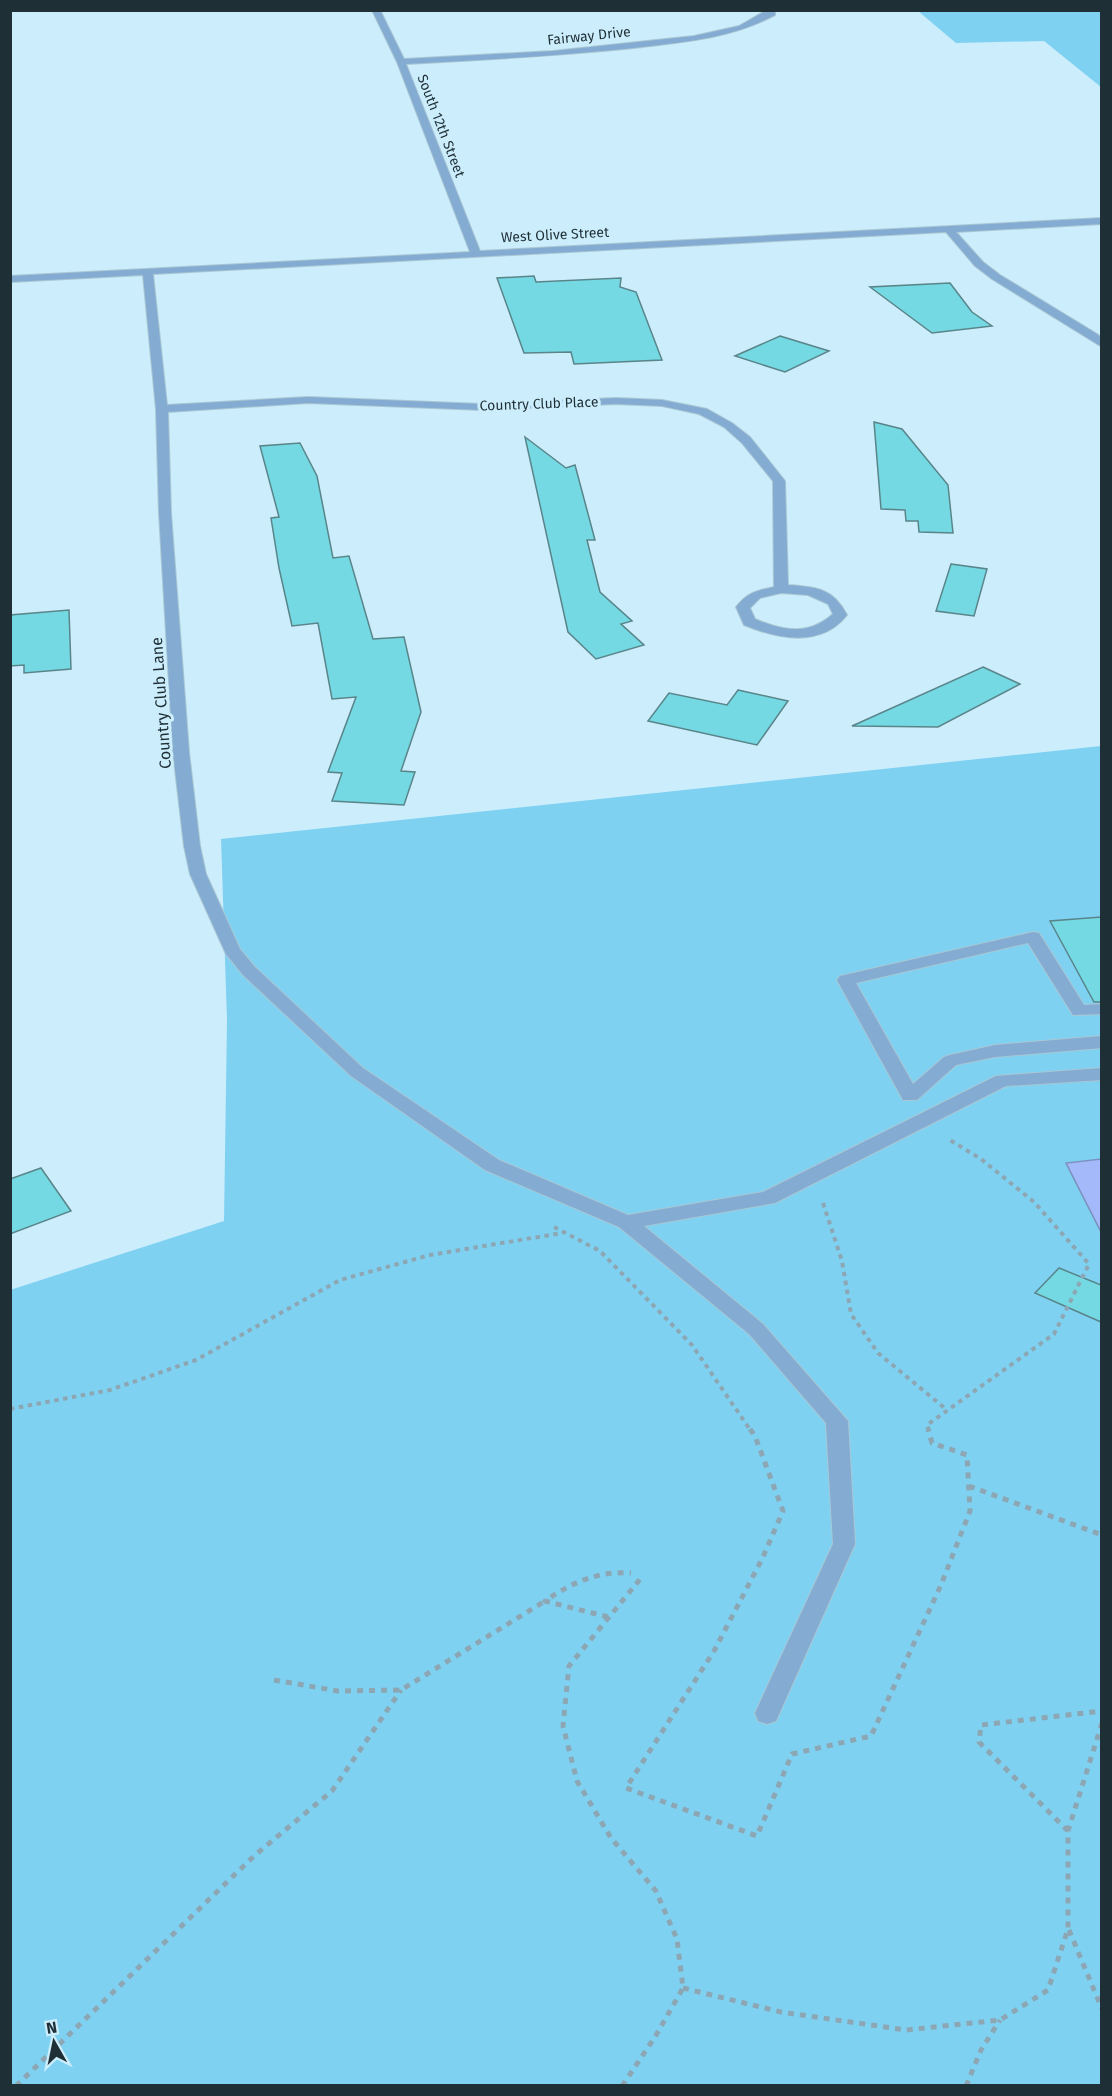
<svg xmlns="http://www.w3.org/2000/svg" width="1112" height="2096" font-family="'Fira Sans',sans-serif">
	<rect width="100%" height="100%" fill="#ccedfb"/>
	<path fill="#7fd1f2" d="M918,11H1101V87L1044,41L956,43Z
		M1101,746V2085H11L10,1290L224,1221L227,1020L221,839Z"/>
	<path fill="#a4b9f9" stroke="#7c90be" stroke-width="1.5" d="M1101,1159L1102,1232H1101L1066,1163Z"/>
	<path fill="#74d9e2" stroke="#59858a" stroke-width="1.5" d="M534,276L536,282L621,278L620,287L636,292L662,360L574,364L571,352L524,353L497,278Z
		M950,283L972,312L992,326L932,333L870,287Z
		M780,336L829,351L785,372L735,356Z
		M874,422L902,429L948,485L953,533L919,532L918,521H906L905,510L881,509Z
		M525,437L566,468L575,465L595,540H587L600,592L632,621L621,624L644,645L596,659L568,632Z
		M300,443L317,476L333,558L349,556L373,639L404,637L421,712L401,771L415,772L404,805L332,801L342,773L328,772L356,697L332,699L318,623L292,626L279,568L271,518L279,517L260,446Z
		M951,564L987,569L974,616L936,611Z
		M69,610L71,669L24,673V665L10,666V615Z
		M983,667L1020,684L938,727L852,726Z
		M738,690L788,701L757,745L648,721L669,693L727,705Z
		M1101,917V1002H1094L1050,921Z
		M41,1168L71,1211L10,1234V1179Z
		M1059,1268L1101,1285V1322L1035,1293Z"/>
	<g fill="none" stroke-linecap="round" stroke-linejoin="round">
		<defs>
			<path id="minor" d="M372,10H380L404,59L553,51L694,36L739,26L767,10H775V15C730,39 683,42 634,48C558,56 482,60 406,64L480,251L1102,218V224L956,232L983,262L1000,275L1097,334L1102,338V347L992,279L975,266L946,232L153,274L167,405L308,397L482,404L616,398L662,400L707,409L732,423L750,437L785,481L788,585C816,587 833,588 847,615C821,648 778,639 744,625L736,607C748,592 756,591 774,587L773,481L742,443L724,427L699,414L662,406L616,404L482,410L308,403L168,412L171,513L189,752L200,846L206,874L240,949L255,967L363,1068L499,1160L628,1215L763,1192L996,1076L1102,1068V1080L1006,1086L775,1203L644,1226L763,1324L848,1421L855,1544L776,1721L767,1724L758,1721L755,1713L833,1544L826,1423L749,1334L619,1227L485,1170L351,1076L243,975L226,954L190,874L184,846L173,752L159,513L156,409L143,275L10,282V276L470,252L397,62ZM781,593L808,595L828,604L833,614C808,636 783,631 755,619L750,608L760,598Z
				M1033,932L1039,933L1084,1005L1102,1004V1014L1073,1015L1028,943L856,983L913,1084L944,1057L950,1055L995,1045L1102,1036V1048L995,1057L956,1065L917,1100H903L837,980L840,976Z"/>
		</defs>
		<use href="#minor" stroke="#a9c7d4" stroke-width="2"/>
		<path stroke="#8ca7b3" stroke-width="4" stroke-dasharray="4.5 4.5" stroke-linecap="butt" d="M823,1203L842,1261L851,1314L878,1353L947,1410
			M554,1227L600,1251L692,1345L751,1431
			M10,1409L110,1390L196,1360L340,1280L430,1255L562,1233
			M929,1431L927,1425L1054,1334L1089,1264L1034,1202L981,1159L950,1140"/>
		<path stroke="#8ca7b3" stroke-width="5" stroke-dasharray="6 6" stroke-linecap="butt" d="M750,1429L755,1436L783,1511L762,1559L714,1651L626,1788L757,1836L792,1754L871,1736L941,1585L970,1511L967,1455L932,1443L928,1429
			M969,1486L1102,1535
			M608,1617L545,1601C573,1582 597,1571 631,1573
			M274,1680L338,1691L401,1690L545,1601
			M1068,1831L979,1742L981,1725L1102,1711
			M1069,1930L1102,2009
			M683,1988L781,2012L906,2030L1000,2020L1048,1990L1068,1929V1831L1102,1723
			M16,2086L254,1856L332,1791L401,1690
			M622,2086L655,2037L683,1988L677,1939L656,1891L611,1838L577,1781L563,1726L569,1666L641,1578
			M966,2086L981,2050L1000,2020"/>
		<use href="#minor" fill="#84abd1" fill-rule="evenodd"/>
	</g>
	<g text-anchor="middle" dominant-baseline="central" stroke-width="6" stroke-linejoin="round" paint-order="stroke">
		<g font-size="14" fill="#1f2f36" stroke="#ccedfb">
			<text transform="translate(589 36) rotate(-6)">Fairway Drive</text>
			<text transform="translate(441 126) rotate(69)">South 12th Street</text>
			<text transform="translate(555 235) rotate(-3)">West Olive Street</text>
			<text transform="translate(539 404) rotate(-2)">Country Club Place</text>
		</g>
		<g font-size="16" fill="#1f2f36" stroke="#ccedfb">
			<text transform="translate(161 703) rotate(-94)">Country Club Lane</text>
		</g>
	</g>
	<rect width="1112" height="2096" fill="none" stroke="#1f2f36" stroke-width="24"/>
	<g transform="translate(54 2042) rotate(351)" stroke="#ccedfb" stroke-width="4.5" paint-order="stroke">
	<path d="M0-4.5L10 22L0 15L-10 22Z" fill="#1f2f36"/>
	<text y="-9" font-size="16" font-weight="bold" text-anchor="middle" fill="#1f2f36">N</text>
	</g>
</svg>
